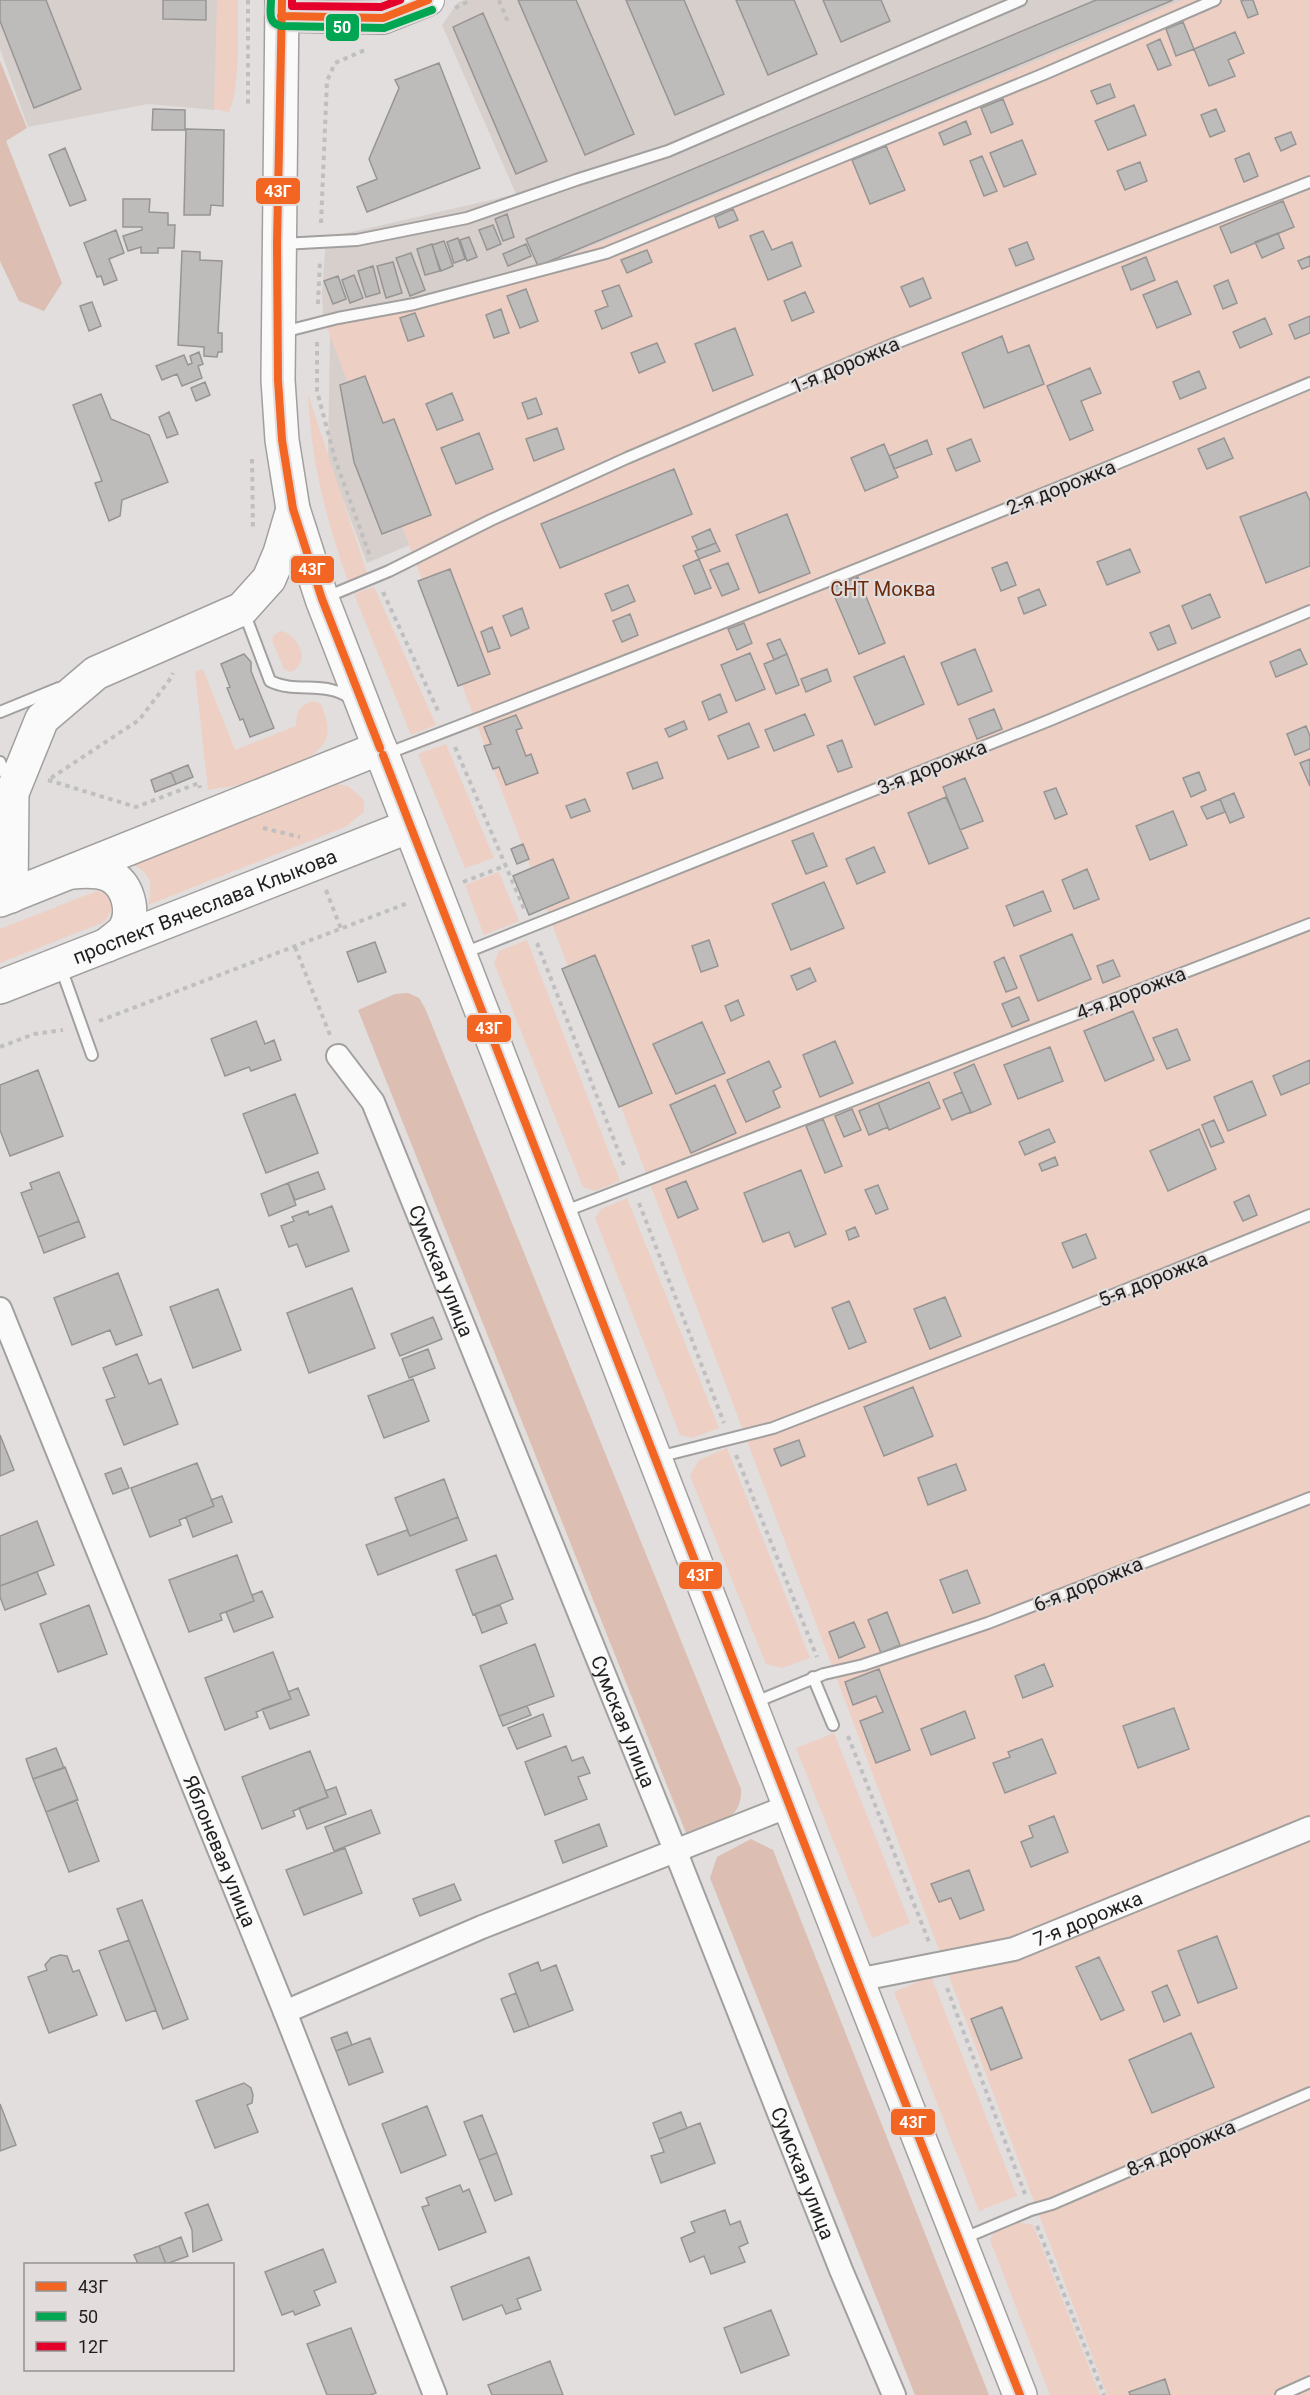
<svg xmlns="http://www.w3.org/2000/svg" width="1310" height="2395" font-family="Roboto,sans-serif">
	<rect width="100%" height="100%" fill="#e1dedd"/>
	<path fill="#d7cfcc" d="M0,0H218L215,110L148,104L28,127L0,49Z
		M464,0H1183L545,266L410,300L323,317L322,292L326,238L516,194L442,25L458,2Z
		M330,334L538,491L367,563L328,459Z"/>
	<path fill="#eecfc3" d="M217,0H238C237,31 241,85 229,112L214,109Z
		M1183,0H1310V2395H1107L323,317L410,300L545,266Z
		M308,394L367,573L348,582C326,518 311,462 308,394Z
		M374,587L436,725L411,735L354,594Z
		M280,631C299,633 312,664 290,672L284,669L272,640L274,635Z
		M203,669L235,750L296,726C297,710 298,707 313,701L321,704C325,715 329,724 327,736C322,757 274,778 254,782C239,786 223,787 208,790L195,672Z
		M446,744L494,858L465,868L418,754Z
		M335,784L348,786L364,800V812L345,827L148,905C153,882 152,874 130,863L318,788Z
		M499,872L519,921L484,935L465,885Z
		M97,891C115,895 115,910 104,922L0,963V929Z
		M527,940L620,1181L595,1191L583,1187L494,963L499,951Z
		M627,1198L719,1428L692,1438L680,1435L595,1218L601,1209Z
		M727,1448L810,1658L782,1668L766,1664L690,1476L699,1460Z
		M834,1733L910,1923L872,1938L796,1748Z
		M931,1976L1017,2196L979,2211L894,1992Z
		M1018,2222L1033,2225L1100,2395H1050L990,2240L996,2229Z"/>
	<path fill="#dcbeb2" d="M0,61L27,128L6,141L62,283L44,311L19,301L0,261Z
		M408,993L419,998L425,1008L741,1789C743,1823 712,1824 686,1833L358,1010L395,994Z
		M751,1839L773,1850L989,2395H915L710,1878L717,1857Z"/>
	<path fill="#bebcbb" stroke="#979594" stroke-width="1.5" d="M0,0H46L81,89L34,108L0,21Z
		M163,0H206V20L163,19Z
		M518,0H576L634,134L585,155Z
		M626,0H684L724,94L675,115Z
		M736,0H794L817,54L768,75Z
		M823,0H881L890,21L841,42Z
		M1096,0H1173L538,266L526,239Z
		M1244,0H1253L1258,14L1248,18L1241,1Z
		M483,13L547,161L516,174L453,27Z
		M1183,22L1194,49L1176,56L1166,29Z
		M1235,32L1244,53L1228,60L1235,76L1209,86L1194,49Z
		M1160,39L1171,65L1158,70L1147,45Z
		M439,63L480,168L367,212L357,187L377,179L369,159L399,88L395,80Z
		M1110,84L1115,97L1097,104L1091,91Z
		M1003,99L1013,124L991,133L981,108Z
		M1134,105L1146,135L1108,150L1095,121Z
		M153,109L185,110V130H152Z
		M1216,109L1225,131L1210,137L1201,115Z
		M966,121L971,134L944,145L939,133Z
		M186,129L224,130L223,206L211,205L210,215H184Z
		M1291,132L1296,144L1281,151L1275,138Z
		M1022,140L1036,174L1004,187L990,153Z
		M886,146L905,190L870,204L852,160Z
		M65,148L86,200L70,206L49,155Z
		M1249,153L1258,176L1244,182L1235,159Z
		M982,156L997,191L984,196L970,161Z
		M1140,162L1147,181L1125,190L1117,171Z
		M123,199H150L149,212L168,213V225H175L174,248H158V253H141V247L128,251L123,236L142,230V227H123Z
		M1283,201L1294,227L1231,253L1220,227Z
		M733,209L738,220L719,228L715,217Z
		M507,214L514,237L503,241L495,219Z
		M493,225L501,244L487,250L479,230Z
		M116,230L124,253L109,259L117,280L104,285L101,276L97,277L84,243Z
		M763,231L772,250L792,242L801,266L768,280L750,236Z
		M1278,233L1284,248L1262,258L1255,242Z
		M469,237L477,257L467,261L460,240Z
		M458,238L465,259L454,263L447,242Z
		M444,241L453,266L441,271L432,245Z
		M1027,242L1034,259L1016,266L1009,249Z
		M432,244L440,271L425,275L417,249Z
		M526,244L531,256L508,266L503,254Z
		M647,250L652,262L627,273L621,260Z
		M182,251L200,252V260L222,261L218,333H222V352H218L217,357L204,356V347L178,345Z
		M411,253L425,290L410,296L396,258Z
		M1310,256V266L1302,269L1298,261Z
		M1146,257L1155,280L1131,290L1122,267Z
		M393,262L402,293L386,298L377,266Z
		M373,266L380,293L366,297L358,271Z
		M354,275L363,298L350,303L342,280Z
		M338,276L346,299L333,304L324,281Z
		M923,278L931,298L910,307L901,287Z
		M1228,280L1237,303L1223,309L1214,286Z
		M1177,281L1191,314L1157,328L1143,295Z
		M619,285L632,316L602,329L595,311L608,306L602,291Z
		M526,289L538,321L520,328L507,296Z
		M805,292L814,312L792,321L784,301Z
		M92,302L101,326L89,331L80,306Z
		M501,309L509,333L494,338L486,315Z
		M415,313L424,336L408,341L400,318Z
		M1310,316V333L1295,339L1289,325Z
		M1265,318L1272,334L1240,348L1233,332Z
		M735,328L753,375L713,391L695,344Z
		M1002,336L1008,353L1029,345L1044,384L984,408L962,353Z
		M657,343L665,362L639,373L631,353Z
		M199,352L203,364L198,366L202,378L182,386L177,374L162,380L156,366L184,355L188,365L192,363L190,356Z
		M1090,368L1101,393L1081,401L1093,430L1070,440L1047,386Z
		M1199,371L1206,388L1180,399L1173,382Z
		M365,376L383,423L394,419L431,515L382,534L354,462L340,385Z
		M205,382L210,395L196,401L191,388Z
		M452,393L463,420L437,430L426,404Z
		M101,394L111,419L149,435L168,482L122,500L120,516L109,521L95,483L102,481L73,405Z
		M536,398L542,414L528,419L522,403Z
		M169,412L178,434L167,438L159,417Z
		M557,428L564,449L534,461L526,439Z
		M479,433L493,469L456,484L441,448Z
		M1224,438L1233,458L1207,469L1198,449Z
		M971,439L980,461L956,471L947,449Z
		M927,440L932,454L894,469L889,456Z
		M884,444L898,477L865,491L851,458Z
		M674,469L692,514L560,568L541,524Z
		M1306,492L1310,501V566L1266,583L1240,517Z
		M787,514L810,573L759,593L736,535Z
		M710,529L716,543L698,550L692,537Z
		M716,543L720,551L699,559L695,551Z
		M1130,549L1140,572L1107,585L1097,562Z
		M699,559L711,588L695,594L683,566Z
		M1007,562L1016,585L1001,591L992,568Z
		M728,563L739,589L722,596L710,570Z
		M450,569L490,674L458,686L418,581Z
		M858,577L885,643L859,654L831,588Z
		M628,585L635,601L612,611L605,594Z
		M1039,589L1046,605L1024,614L1018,598Z
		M1210,594L1220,617L1192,629L1182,606Z
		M522,608L529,628L511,636L503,616Z
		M630,614L638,635L622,642L613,621Z
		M744,623L752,643L737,650L728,629Z
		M1169,625L1176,643L1158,650L1150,633Z
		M492,627L500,648L488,652L481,632Z
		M780,639L787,654L774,660L767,644Z
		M975,649L992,691L958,705L941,663Z
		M1300,649L1307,664L1276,677L1270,662Z
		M750,653L765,689L736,701L721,665Z
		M244,654L251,662V671L274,728L250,737L243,719L240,720L227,688L230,687L221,664Z
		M787,654L799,685L776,694L764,664Z
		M904,656L924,704L875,725L854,677Z
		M827,669L831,681L806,692L801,679Z
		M720,694L727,712L709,720L702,702Z
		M994,709L1002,729L977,739L969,719Z
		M805,714L814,735L774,751L765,730Z
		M516,715L522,728L516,730L526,756L531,754L538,773L506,785L499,767L493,769L484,746L491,744L484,727Z
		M684,721L687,729L669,737L665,729Z
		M749,723L759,747L728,759L718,736Z
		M1306,726L1310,736V749L1295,755L1287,734Z
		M842,740L852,767L838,772L827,746Z
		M1310,759V786L1300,763Z
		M657,762L663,778L633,789L627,773Z
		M188,765L193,777L176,784L171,772Z
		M171,772L176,784L155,792L151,780Z
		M1199,772L1206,790L1191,797L1183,778Z
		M965,778L983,821L960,830L943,787Z
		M1056,788L1067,814L1055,819L1044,792Z
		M1234,793L1244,817L1230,823L1220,799Z
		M946,797L968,848L929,864L908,813Z
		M585,799L590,811L571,818L566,806Z
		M1220,799L1225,812L1207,819L1201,807Z
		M1173,811L1187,845L1150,860L1136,826Z
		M813,833L827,866L806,874L792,841Z
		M523,844L529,859L517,864L511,849Z
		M874,847L885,872L857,884L846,859Z
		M553,859L569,898L529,915L513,876Z
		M1087,869L1099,899L1074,909L1062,880Z
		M824,882L844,928L791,950L772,904Z
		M1043,891L1051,911L1014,926L1006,906Z
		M1072,934L1091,979L1038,1001L1020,956Z
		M709,940L718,966L701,972L692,946Z
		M375,942L386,972L358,982L347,952Z
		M595,955L652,1093L619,1107L562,969Z
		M1004,957L1017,988L1006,992L994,962Z
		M1113,960L1120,976L1103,983L1097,966Z
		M810,968L816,981L797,990L791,976Z
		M1019,997L1029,1020L1012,1027L1002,1004Z
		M738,1000L744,1015L731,1021L725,1006Z
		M1133,1011L1154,1060L1105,1081L1084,1031Z
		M256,1021L265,1044L274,1040L281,1060L251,1071L249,1067L225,1076L211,1039Z
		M702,1022L725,1073L676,1094L653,1044Z
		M1177,1029L1190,1060L1167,1069L1153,1038Z
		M835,1041L853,1083L820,1097L803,1055Z
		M1050,1047L1063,1081L1018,1099L1004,1065Z
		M1310,1060V1083L1281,1095L1273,1076Z
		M769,1061L781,1087L773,1091L780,1107L746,1122L727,1080Z
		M974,1064L991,1104L971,1113L954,1073Z
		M38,1070L63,1136L10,1156L0,1130V1085Z
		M1252,1081L1266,1115L1228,1131L1214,1097Z
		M929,1082L940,1108L889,1130L878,1103Z
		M715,1085L736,1133L691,1153L670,1105Z
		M962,1092L971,1112L952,1120L943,1100Z
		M295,1094L318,1153L266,1173L243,1114Z
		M878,1103L888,1127L869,1135L859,1111Z
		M852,1109L861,1130L844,1137L835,1116Z
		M823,1119L842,1166L825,1173L806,1126Z
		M1214,1120L1224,1142L1211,1147L1202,1125Z
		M1049,1129L1055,1142L1025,1155L1019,1142Z
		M1199,1129L1216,1169L1168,1191L1150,1151Z
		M1055,1157L1058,1165L1042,1171L1039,1164Z
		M801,1170L826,1234L795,1247L789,1232L763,1242L744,1193Z
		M59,1172L79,1221L38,1237L21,1193L32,1189L30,1183Z
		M318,1172L325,1189L295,1200L288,1183Z
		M686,1181L698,1209L678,1218L666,1189Z
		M288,1183L296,1205L269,1216L261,1194Z
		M878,1185L888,1209L876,1214L865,1190Z
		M1249,1195L1257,1215L1243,1221L1234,1202Z
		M332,1206L349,1251L306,1267L297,1244L289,1247L281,1226L294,1221L292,1217L308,1211L309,1215Z
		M79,1221L85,1237L44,1253L38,1237Z
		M855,1227L859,1236L849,1240L846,1231Z
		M1086,1234L1096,1258L1073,1268L1062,1243Z
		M118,1273L142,1335L116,1345L110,1330L72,1345L54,1298Z
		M352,1288L375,1348L309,1373L287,1313Z
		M218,1289L241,1350L193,1368L170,1307Z
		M945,1297L961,1336L930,1349L914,1309Z
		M849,1301L866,1342L849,1349L832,1308Z
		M433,1317L442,1339L400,1356L391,1334Z
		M428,1349L435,1368L409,1378L402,1359Z
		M137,1354L149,1384L161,1379L178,1424L124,1445L106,1400L115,1397L103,1368Z
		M413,1379L429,1421L384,1438L368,1396Z
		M913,1387L933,1436L884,1456L864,1407Z
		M0,1435L14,1470L0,1476Z
		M799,1440L805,1456L781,1466L774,1449Z
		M197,1463L214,1506L179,1520L181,1525L150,1537L131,1488Z
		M956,1464L966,1490L928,1505L918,1478Z
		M121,1468L129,1488L113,1494L105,1474Z
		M444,1479L458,1517L410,1536L395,1498Z
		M222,1496L232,1522L193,1537L186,1517L214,1506L211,1500Z
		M458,1517L467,1540L378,1575L366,1545L407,1530L410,1536Z
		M37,1521L54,1565L0,1586V1536Z
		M237,1555L254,1601L220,1614L222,1620L189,1632L169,1580Z
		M496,1555L513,1599L473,1615L456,1570Z
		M967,1570L980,1603L953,1613L940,1580Z
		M37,1572L46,1594L5,1610L0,1597V1586Z
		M262,1591L273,1617L234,1632L226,1612L254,1601L252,1595Z
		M89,1605L107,1654L58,1672L40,1624Z
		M500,1605L507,1623L482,1633L475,1614Z
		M887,1612L900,1645L881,1653L868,1620Z
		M854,1622L865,1647L839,1658L829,1632Z
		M535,1644L554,1696L499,1716L480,1666Z
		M273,1652L291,1699L256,1712L258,1717L225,1730L205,1678Z
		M1044,1664L1053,1686L1023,1698L1015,1676Z
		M879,1669L910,1750L876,1763L860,1721L883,1712L876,1696L853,1705L845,1682Z
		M298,1688L309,1715L270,1729L262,1709L291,1699L288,1692Z
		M527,1706L531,1715L503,1726L499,1716Z
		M1174,1708L1189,1749L1138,1768L1123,1726Z
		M965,1711L975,1738L931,1755L921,1729Z
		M543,1714L551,1736L517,1749L508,1728Z
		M1042,1739L1056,1773L1005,1793L993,1763L1010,1757L1008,1752Z
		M566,1746L572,1761L583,1757L590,1773L578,1777L587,1799L545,1815L525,1762Z
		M56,1748L64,1768L33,1779L26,1759Z
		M310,1751L328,1797L293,1811L295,1816L262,1829L242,1777Z
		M65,1767L78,1800L46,1812L33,1779Z
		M336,1787L346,1814L307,1829L299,1808L328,1797L325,1791Z
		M76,1800L99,1861L69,1872L46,1812Z
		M371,1810L380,1833L334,1851L325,1827Z
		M1054,1816L1068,1852L1031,1867L1021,1842L1033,1837L1029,1826Z
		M599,1824L607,1846L563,1863L555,1841Z
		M345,1848L362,1893L304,1915L286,1870Z
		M969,1870L984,1910L960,1919L951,1898L939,1902L931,1884Z
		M454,1884L461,1900L420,1916L413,1899Z
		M142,1900L188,2019L163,2029L117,1909Z
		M1217,1936L1237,1988L1198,2003L1178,1951Z
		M129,1940L156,2010L126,2021L99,1951Z
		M60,1955L67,1956L73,1972L79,1970L97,2015L49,2033L28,1977L47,1970L45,1965L51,1958Z
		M1099,1957L1124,2010L1101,2020L1076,1967Z
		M538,1962L541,1971L556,1965L573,2010L529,2027L509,1974Z
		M1167,1985L1180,2015L1164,2022L1152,1992Z
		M516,1993L529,2027L514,2032L501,1999Z
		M1002,2007L1022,2058L991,2070L971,2019Z
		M347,2032L352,2045L336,2051L331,2038Z
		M1191,2033L1214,2087L1152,2113L1129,2060Z
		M370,2038L383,2072L349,2085L336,2051Z
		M244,2083L251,2088L253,2095L252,2103L247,2105L258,2132L215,2148L196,2101Z
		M0,2104L16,2145L0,2151Z
		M427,2106L446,2155L401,2173L382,2124Z
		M681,2112L687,2128L659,2139L653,2123Z
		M482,2115L497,2153L479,2160L464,2122Z
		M700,2123L715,2163L661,2183L651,2156L664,2152L659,2139Z
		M497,2153L512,2194L495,2201L479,2160Z
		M460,2185L463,2192L469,2189L486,2232L439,2250L422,2207L429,2205L426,2198Z
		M208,2204L222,2240L193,2252L192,2230L185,2213Z
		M725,2210L730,2225L740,2221L748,2243L739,2247L745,2262L711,2274L704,2256L690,2262L681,2238L695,2232L691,2222Z
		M181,2237L188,2256L166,2264L159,2246Z
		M159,2246L166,2264H138L134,2255Z
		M323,2249L336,2282L314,2291L320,2305L295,2315L293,2311L282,2315L265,2272Z
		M529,2257L541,2290L517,2299L521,2309L506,2314L502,2305L463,2320L451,2287Z
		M771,2310L789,2355L741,2373L724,2328Z
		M351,2328L376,2393L370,2395H327L307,2344Z
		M550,2361L563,2395H492L488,2385Z
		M1165,2379L1170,2395H1130L1129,2392Z"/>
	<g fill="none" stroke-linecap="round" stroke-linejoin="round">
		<defs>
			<path id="lane" d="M282,244L357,240L467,218L576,180L668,151L1021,0
				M283,332L338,318L414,304L606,253L1044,74L1215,0
				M324,598L389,571L491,520L627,458L896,343L1310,182
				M244,612L270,681C295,694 328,680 351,699
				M0,712L59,688
				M386,754C696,635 1004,512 1310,383
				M0,762L8,781
				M464,953L1050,720L1310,611
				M61,968L92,1055
				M563,1212L1310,924
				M658,1457L773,1428L1056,1318L1310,1215
				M813,1677L833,1725
				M753,1703L824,1674L863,1665L988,1623L1310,1498
				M962,2239L1031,2210L1052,2204L1310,2093
				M1281,2395L1310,2382"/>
			<g id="street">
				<path id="s1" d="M338,1056L373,1102L675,1850L841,2270L894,2395"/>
				<path id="s2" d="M0,1309L285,2012L435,2395"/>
				<path id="s3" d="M857,1980L1014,1949L1310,1828"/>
				<path d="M285,2012L482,1927L789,1806"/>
			</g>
			<path id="secondary" d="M281,16L383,18L428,0"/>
			<g id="primary">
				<path d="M282,0L278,380L282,440L293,509L322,599L857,1980L1020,2395"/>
				<path d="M72,872C84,871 98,870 109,875C128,884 135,911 125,929C121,935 112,940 107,945"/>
				<path d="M11,896L12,793L42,719L96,673L242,609L269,579L280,553L293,509"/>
				<path d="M0,900L380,748"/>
				<path id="s4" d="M0,987L410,826"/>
			</g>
		</defs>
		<use href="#lane" stroke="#a2a09f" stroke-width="14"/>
		<use href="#street" stroke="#a2a09f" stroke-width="26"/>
		<use href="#secondary" stroke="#a2a09f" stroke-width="34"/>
		<use href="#primary" stroke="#a2a09f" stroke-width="36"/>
		<path stroke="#c0bfbf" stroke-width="4" stroke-dasharray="4.5 4.5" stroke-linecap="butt" d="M248,0V104
			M499,0L508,22
			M455,8L471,0
			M321,223L327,81L335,63L367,49
			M318,304L320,261
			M317,342V391L335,459L371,559
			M252,459L253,530
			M383,592L439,713
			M455,747L525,911
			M51,778L139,720L171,678L173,673
			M48,780L136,807L199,783L200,788
			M263,828L300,837
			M463,882L507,865
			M326,890L341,929
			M537,943L625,1168
			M295,947L330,1035
			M99,1021L408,903
			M0,1047L34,1034L63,1030
			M639,1203L724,1423
			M736,1455L817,1657
			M848,1736L929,1942
			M947,1988L1025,2194
			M1037,2226L1104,2395"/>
		<use href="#lane" stroke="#fafafa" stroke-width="10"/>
		<use href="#street" stroke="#fafafa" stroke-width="22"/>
		<use href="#secondary" stroke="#fafafa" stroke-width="32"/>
		<use href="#primary" stroke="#fafafa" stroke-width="33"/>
		<defs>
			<path id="bus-1" d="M282,0L277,244L278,380L282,440L293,509L322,599L380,748
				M281,16L383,18L428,0
				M383,755L857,1980L1020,2395"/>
			<path id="bus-2" d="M271,0C271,11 267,23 281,26L384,28L432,10"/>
			<path id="bus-3" d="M292,1V6L381,7L400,0"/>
		</defs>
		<use href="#bus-1" stroke="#e2dddc" stroke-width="12"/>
		<use href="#bus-2" stroke="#e2dddc" stroke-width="12"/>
		<use href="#bus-3" stroke="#e2dddc" stroke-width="12"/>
		<use href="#bus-1" stroke="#f26522" stroke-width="8"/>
		<use href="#bus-2" stroke="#00a651" stroke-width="8"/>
		<use href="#bus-3" stroke="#e4002b" stroke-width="8"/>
	</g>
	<g text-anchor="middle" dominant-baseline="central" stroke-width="4.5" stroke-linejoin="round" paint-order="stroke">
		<g font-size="20" fill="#211f1e" stroke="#e2dddc">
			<text transform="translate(845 365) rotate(-23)">1-я дорожка</text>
			<text transform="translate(1061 487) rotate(-22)">2-я дорожка</text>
			<text transform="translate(932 767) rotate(-22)">3-я дорожка</text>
			<text stroke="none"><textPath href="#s4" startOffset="220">проспект Вячеслава Клыкова</textPath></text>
			<text transform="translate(1131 993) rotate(-21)">4-я дорожка</text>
			<text stroke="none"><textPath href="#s1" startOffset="240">Сумская улица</textPath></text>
			<text transform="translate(1153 1279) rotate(-22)">5-я дорожка</text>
			<text transform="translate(1088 1584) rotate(-22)">6-я дорожка</text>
			<text stroke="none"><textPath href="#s1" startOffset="726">Сумская улица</textPath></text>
			<text stroke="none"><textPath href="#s2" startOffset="585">Яблоневая улица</textPath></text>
			<text stroke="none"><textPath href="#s3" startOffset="240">7-я дорожка</textPath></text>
			<text transform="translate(1181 2148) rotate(-23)">8-я дорожка</text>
			<text stroke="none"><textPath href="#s1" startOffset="1212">Сумская улица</textPath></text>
		</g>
		<g font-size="20" fill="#6a2a0c" stroke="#e2dddc">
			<text x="883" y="589">СНТ Моква</text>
		</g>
	</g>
	<g stroke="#e2dddc" stroke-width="2">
		<rect x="325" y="13" width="35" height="29" rx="6" fill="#00a651"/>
		<rect x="255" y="177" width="46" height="28" rx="6" fill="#f26522"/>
		<rect x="290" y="555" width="45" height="29" rx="6" fill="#f26522"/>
		<rect x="466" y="1014" width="46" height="29" rx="6" fill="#f26522"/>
		<rect x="678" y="1561" width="45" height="29" rx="6" fill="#f26522"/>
		<rect x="890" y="2108" width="46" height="28" rx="6" fill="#f26522"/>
	</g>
	<g font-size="16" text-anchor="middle" font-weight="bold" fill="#fff">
		<text x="342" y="33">50</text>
		<text x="278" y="197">43Г</text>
		<text x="312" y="575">43Г</text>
		<text x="489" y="1034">43Г</text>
		<text x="700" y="1581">43Г</text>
		<text x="913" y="2128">43Г</text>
	</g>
	<rect x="24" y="2263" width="210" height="108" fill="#e2dddc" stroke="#959190" stroke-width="1.5"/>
	<rect x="36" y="2282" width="30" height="9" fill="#f26522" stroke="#959190" stroke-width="1.5"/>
	<text x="78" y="2293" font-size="18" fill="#211f1e">43Г</text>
	<rect x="36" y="2312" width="30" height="9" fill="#00a651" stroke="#959190" stroke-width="1.5"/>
	<text x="78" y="2323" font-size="18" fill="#211f1e">50</text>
	<rect x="36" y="2342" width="30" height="9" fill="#e4002b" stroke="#959190" stroke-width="1.5"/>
	<text x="78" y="2353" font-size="18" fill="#211f1e">12Г</text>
</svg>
